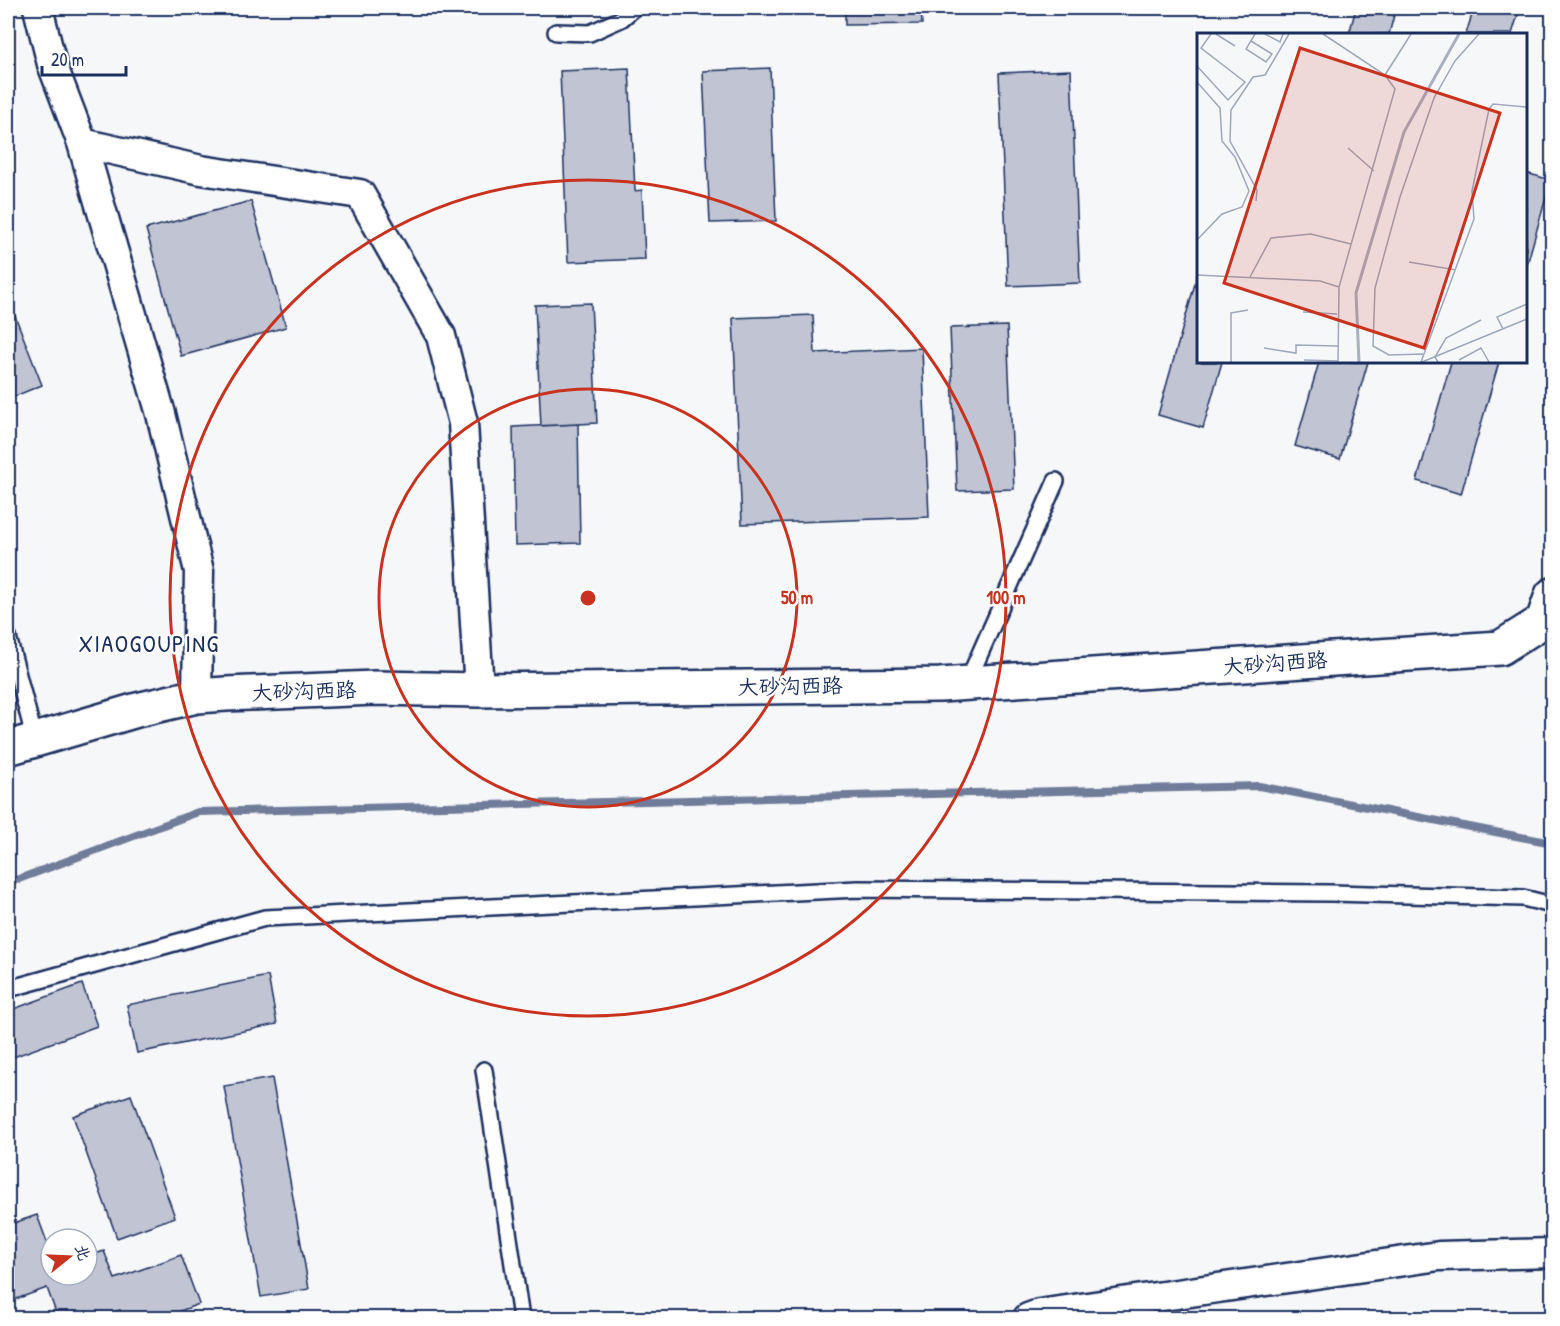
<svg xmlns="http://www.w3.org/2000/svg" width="1560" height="1326" font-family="'Patrick Hand','LXGW WenKai TC',sans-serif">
	<rect width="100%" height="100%" fill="#f6f7f9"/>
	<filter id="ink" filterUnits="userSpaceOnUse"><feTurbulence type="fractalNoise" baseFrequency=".0167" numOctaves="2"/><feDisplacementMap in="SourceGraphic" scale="12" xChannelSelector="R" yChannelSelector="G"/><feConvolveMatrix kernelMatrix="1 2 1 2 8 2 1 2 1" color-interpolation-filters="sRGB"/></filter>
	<g filter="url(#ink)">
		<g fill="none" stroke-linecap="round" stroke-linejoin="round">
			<path stroke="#707c99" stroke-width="8" d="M8,883L198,812L1259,786L1552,843"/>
		</g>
		<path fill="#c0c4d3" stroke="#1b2f5e" stroke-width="1.5" d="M845,8H921L922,24L845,25Z
			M1356,8H1396L1389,34H1349Z
			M1474,8H1520L1512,34H1466Z
			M629,68L635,191L642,190L645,259L568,262L560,71Z
			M770,68L776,221L710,223L703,71Z
			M1071,70L1080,283L1008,286L999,73Z
			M1526,173L1551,180L1526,268Z
			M251,201L286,327L181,356L146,229Z
			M1198,273V362H1222L1203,428L1158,415Z
			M591,303L597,423L541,426L535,305Z
			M12,308L42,385L8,399V310Z
			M813,315L815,353L922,348L929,517L742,524L733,318Z
			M1007,326L1014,489L957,491L950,328Z
			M1319,362H1368L1340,459L1295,446Z
			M1451,362H1499L1461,494L1417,481Z
			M578,424L580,543L515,545L513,427Z
			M268,976L277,1024L137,1053L127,1005Z
			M82,984L97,1026L8,1059V1011Z
			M272,1078L309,1289L261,1297L224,1086Z
			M131,1095L175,1217L117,1238L73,1116Z
			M8,1215L11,1224L37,1215L51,1253V1275H87V1257L104,1251L115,1279L181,1255L199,1304L161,1318H123L120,1310L97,1318H58L47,1288L8,1302Z"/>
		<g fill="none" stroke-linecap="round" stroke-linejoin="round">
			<defs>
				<path id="lane" d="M556,32L590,33L621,19L634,8
					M8,637L35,740
					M967,683L1056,481
					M8,989L265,918L858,889L1331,893L1523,898L1552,905
					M484,1070L521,1318"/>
				<path id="street" d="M38,8L52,64L82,143L161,414L199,571L197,696
					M82,143L201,170L360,194L441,336L463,423L479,690
					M1028,1318L1039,1314L1439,1256L1552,1253"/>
				<path id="secondary" d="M8,748L137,710L197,696L226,694L375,688L479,690L940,685L1500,648L1543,621L1552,595"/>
			</defs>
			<use href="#lane" stroke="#1b2f5e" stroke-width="20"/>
			<use href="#street" stroke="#1b2f5e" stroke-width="33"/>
			<use href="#secondary" stroke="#1b2f5e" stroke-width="38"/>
			<use href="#lane" stroke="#fff" stroke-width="15"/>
			<use href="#street" stroke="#fff" stroke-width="28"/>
			<use href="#secondary" stroke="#fff" stroke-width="33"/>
		</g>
	</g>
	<g fill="none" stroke="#c8321e" stroke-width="3">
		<circle cx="588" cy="598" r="209"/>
		<circle cx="588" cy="598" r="418"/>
	</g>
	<g text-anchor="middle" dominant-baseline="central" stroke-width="5" stroke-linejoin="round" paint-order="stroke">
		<g font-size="21" fill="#1b2f5e" stroke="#fff">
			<text transform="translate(1275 663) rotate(-4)">大砂沟西路</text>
			<text transform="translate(790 686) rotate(-1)">大砂沟西路</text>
			<text transform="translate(304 691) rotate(-2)">大砂沟西路</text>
		</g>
		<g font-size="24" letter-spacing="1.5" fill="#1b2f5e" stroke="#fff">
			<text x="149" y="643">XIAOGOUPING</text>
		</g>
	</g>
	<g transform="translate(1197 33)">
		<rect width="330" height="330" fill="#f6f7f9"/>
		<path fill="none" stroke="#a9b0c1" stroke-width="3" d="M162,329L159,260L207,99L262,1"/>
		<path fill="none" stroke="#9ea7bb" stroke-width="1.5" d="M19,1L38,13M68,1L83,9L86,1M126,1L188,42L198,56L142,254L141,329M54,8L75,21L69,29L49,16L58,1M0,33L31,67L48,49L4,15L14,1M188,42L214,1M0,49L23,75L25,108L38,124L52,158L45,174L25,181L0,207M151,115L177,138M59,168L60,157L33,108L34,77L56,44L68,42L92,1M212,229L259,237M0,242L123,248L142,254M53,244L74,205L114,201L154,211M106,279L140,281M306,296L300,284L330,271M67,315L99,320V312L141,313M226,321L192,322L176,313L178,255L203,164L237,65L258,28L282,1M107,327L141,328M262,327L284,315L292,329M34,329V280L51,277M224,329L277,186L275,158L292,76L296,71L330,74M225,329L330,286M241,329L238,324L249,305L284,287"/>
		<path fill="#c8321e" fill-opacity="0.15" stroke="#c8321e" stroke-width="3" d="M103,15L303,80L227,315L27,250Z"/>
		<rect width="330" height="330" fill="none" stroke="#1b2f5e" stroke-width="3"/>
	</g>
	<circle cx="588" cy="598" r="9" fill="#c8321e" stroke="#fff" stroke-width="3"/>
	<g font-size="18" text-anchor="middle" font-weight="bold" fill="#c8321e" stroke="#fff" stroke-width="5" stroke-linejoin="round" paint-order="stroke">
		<text x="797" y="604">50 m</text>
		<text x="1006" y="604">100 m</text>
	</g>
	<rect width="1560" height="1326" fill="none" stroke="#fff" stroke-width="30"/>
	<rect x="15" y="15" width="1530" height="1296" fill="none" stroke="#1b2f5e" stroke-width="2" filter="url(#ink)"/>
	<g transform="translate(69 1257) rotate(72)"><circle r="28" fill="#ffffff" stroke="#a4acbf" stroke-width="1.5"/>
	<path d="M0-4.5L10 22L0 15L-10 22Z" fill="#c8321e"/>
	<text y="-9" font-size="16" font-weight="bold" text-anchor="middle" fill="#1b2f5e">北</text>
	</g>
	<path d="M42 66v9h84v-9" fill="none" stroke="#1b2f5e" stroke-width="3"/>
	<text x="51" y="66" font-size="18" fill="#1b2f5e" stroke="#ffffff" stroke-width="4.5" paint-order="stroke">20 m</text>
</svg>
